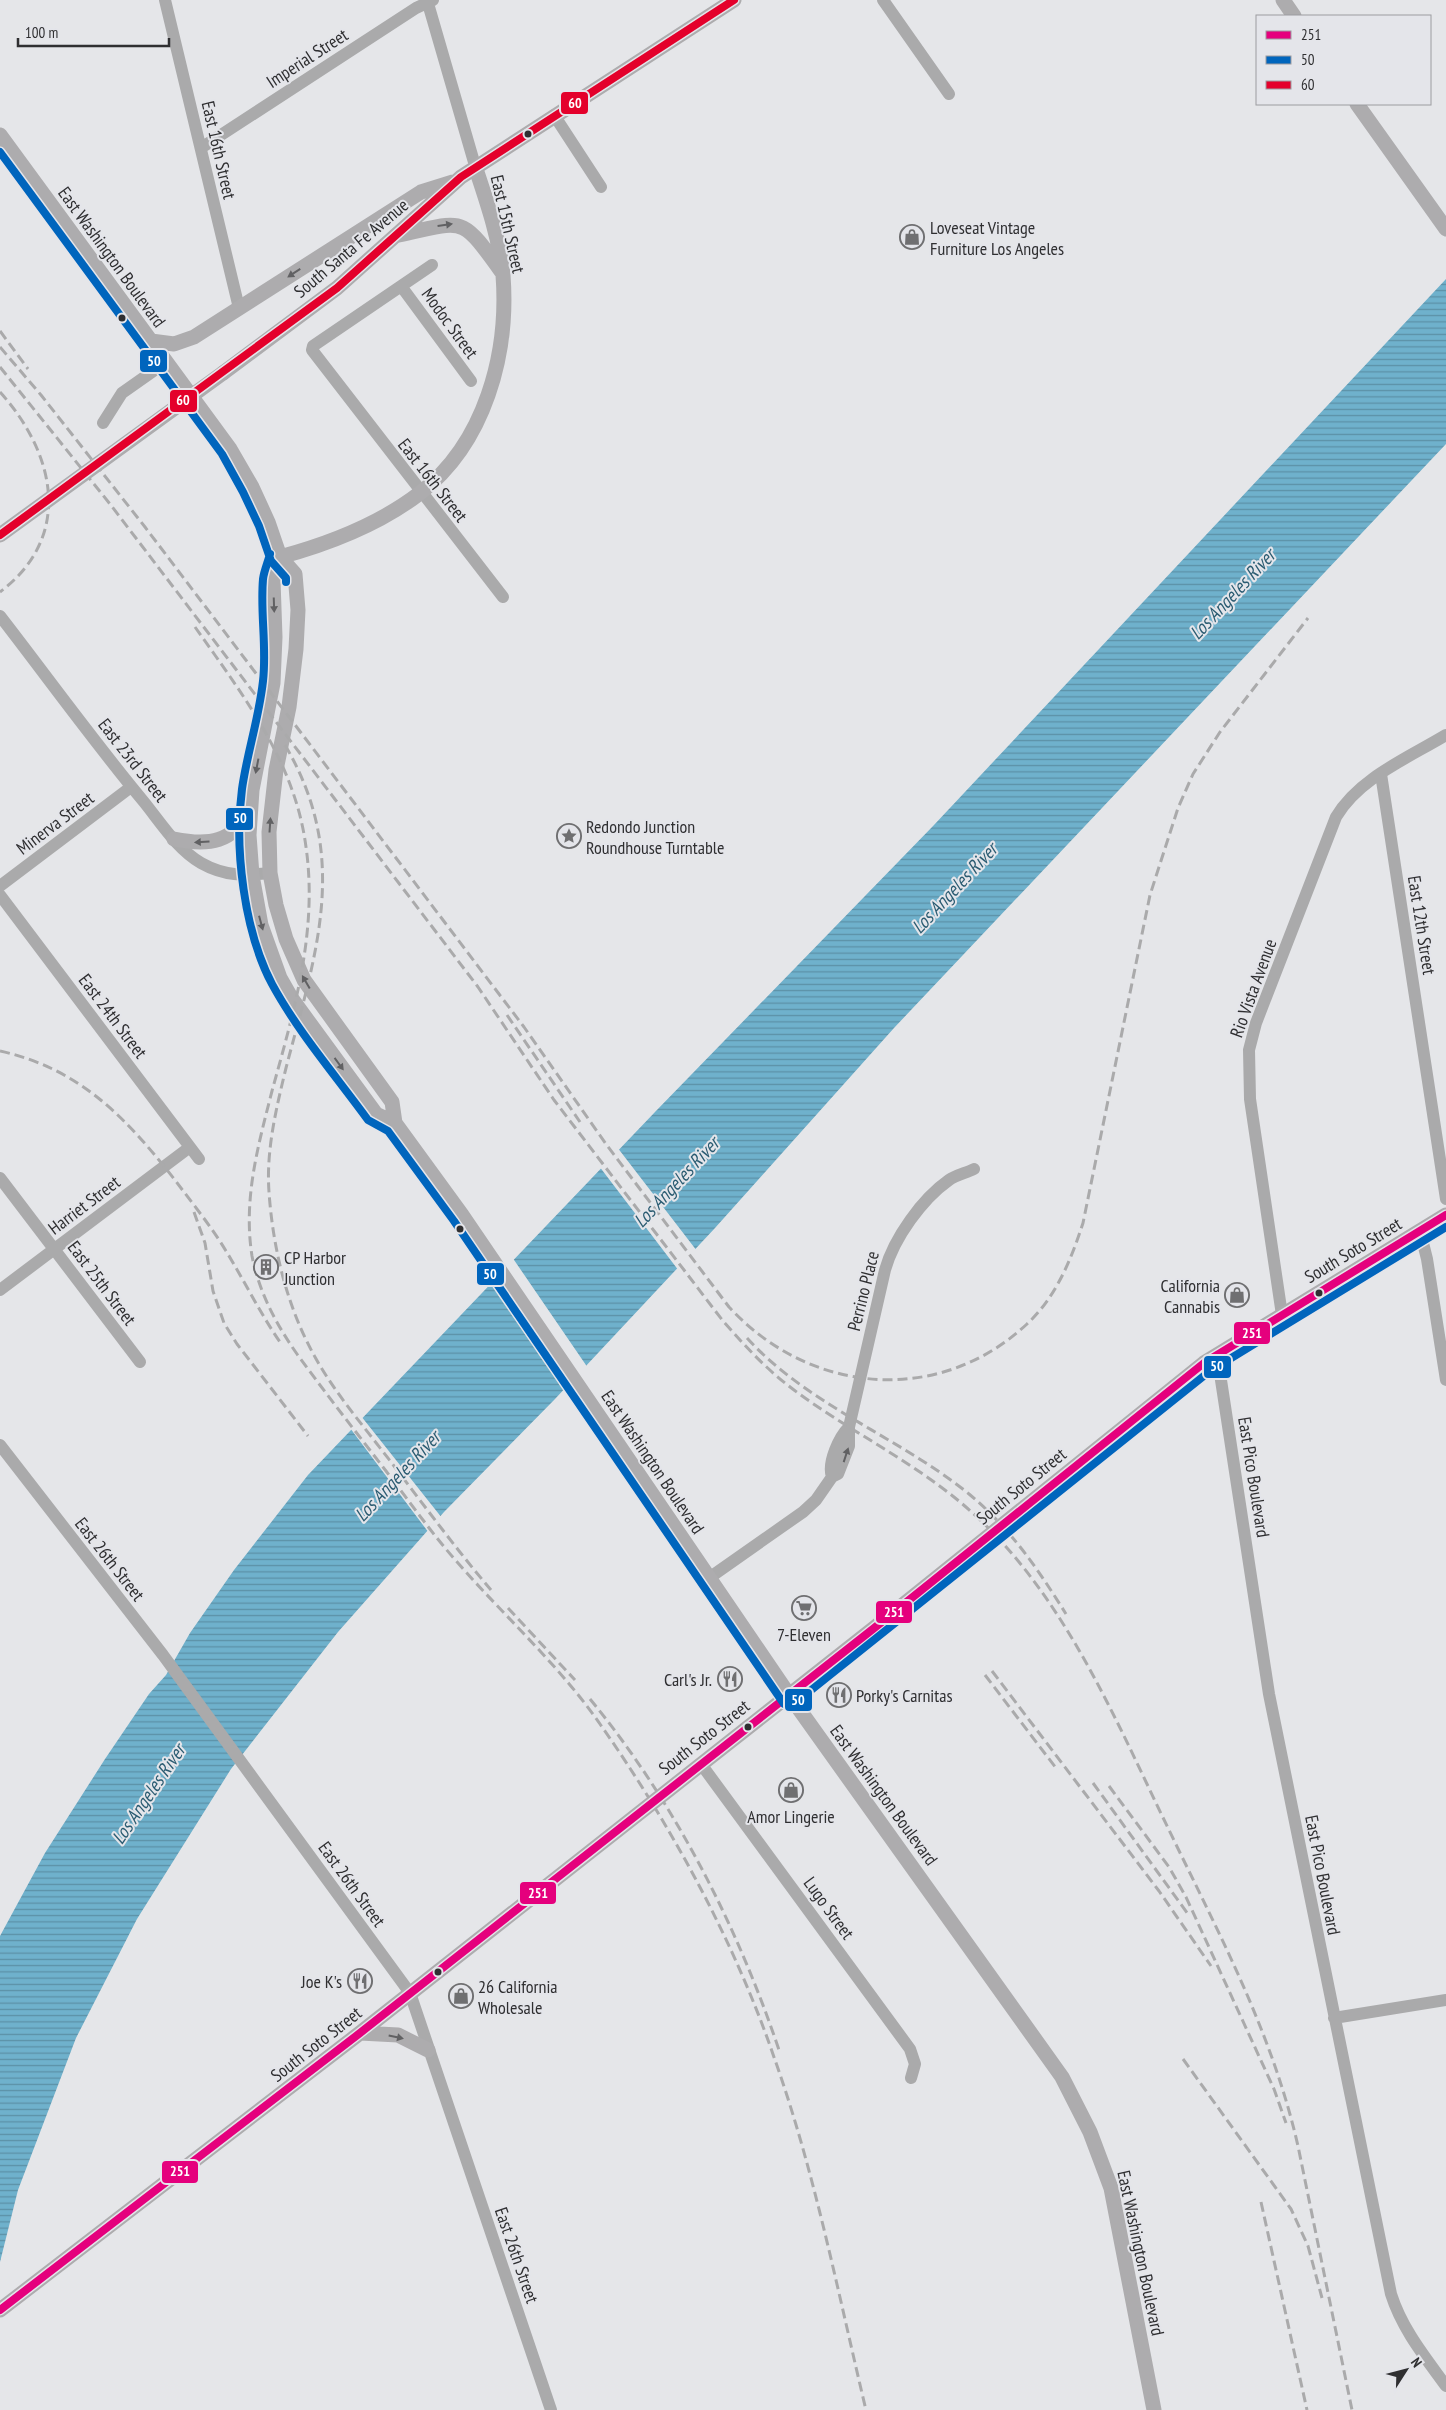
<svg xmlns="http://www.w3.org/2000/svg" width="1446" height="2410" font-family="'PT Sans Narrow',sans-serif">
	<defs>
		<pattern id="water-rules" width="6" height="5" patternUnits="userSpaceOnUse" patternTransform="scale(1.25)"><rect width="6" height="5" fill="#6fb1cc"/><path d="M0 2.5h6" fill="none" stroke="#5c90a6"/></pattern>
	</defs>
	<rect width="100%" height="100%" fill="#e5e6e9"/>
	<path fill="url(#water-rules)" d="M1446,279V444L894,1028L715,1228L555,1399L444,1512L338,1632L231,1769L137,1919L76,2038L18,2190L0,2262V1936L45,1853L105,1759L149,1694L166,1675L190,1633L234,1570L308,1475L655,1112L934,825Z"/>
	<path fill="#e5e6e9" d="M617,1147L697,1251L679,1271L599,1166Z
		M512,1257L588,1368L565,1392L490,1281Z
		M361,1416L442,1518L429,1533L350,1428Z"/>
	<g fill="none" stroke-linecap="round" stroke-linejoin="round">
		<path stroke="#aaaaab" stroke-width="12" d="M165,0L239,308
			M427,0L476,169
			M883,0L949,94
			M554,115L601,187
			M201,148L416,8L433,0
			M432,265L313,346L312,350L503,597
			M401,286L471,381
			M103,423L122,393L166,362
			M0,616C48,678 94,742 144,802C161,823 177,849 201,863C224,876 244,876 270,873
			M1381,774L1446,1199
			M0,886L131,787
			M0,895L199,1159
			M0,1178L140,1362
			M1420,1231L1427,1259L1446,1380
			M0,1290L190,1147
			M1282,1315L1250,1099L1249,1050L1256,1023L1336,817C1359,778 1408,758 1446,735
			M1217,1354L1269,1694L1391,2294C1402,2329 1425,2357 1446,2386
			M0,1445L163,1655L410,1993L551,2410
			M832,1477C827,1463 839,1437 849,1427
			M709,1578L803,1512L816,1500L832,1477L838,1474L849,1446V1427L885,1270C894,1238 922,1199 949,1180C956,1175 966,1173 974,1169
			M701,1764L910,2049L915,2064L911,2078
			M1334,2018L1446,2000"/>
		<path stroke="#adacae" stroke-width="15" d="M1283,0L1294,16
			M1357,104L1446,229
			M0,135L230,449L252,487L268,522L280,557L295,574L298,610L296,649L289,707L276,770L269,832L270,873L276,905L286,939L304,980L392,1102L395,1123
			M399,235C465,221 460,214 501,271
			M151,341L174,344L194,337L421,192L453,182
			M223,373L337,288L461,177L734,0
			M280,557L273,580L275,637L273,683L252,790L249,835L252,875L261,925L280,978L292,999L376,1114L395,1123L462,1215L789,1695L1062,2077L1090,2132L1111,2188L1154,2410
			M280,557C328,544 380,524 420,493C485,443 509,354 503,275C500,240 487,202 476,169
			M174,839C209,846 233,843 250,809
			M360,2033L398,2035L428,2050
			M0,2310L360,2033L873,1629L1204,1363L1446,1215"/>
		<path stroke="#aaaaab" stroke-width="3" stroke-dasharray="10 5" stroke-linecap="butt" d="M0,331L28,369
			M0,347L41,395L145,527L396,858L524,1027L606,1144L729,1307C809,1394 938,1407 1027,1324C1056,1297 1071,1260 1083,1223L1150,895L1178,808L1193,774L1220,732L1308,618
			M0,367L110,504L478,987L554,1100L723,1321C745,1346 767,1370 794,1390C853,1434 923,1466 977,1517C1067,1601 1116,1721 1169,1830C1219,1934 1272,2032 1298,2146L1352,2410
			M0,392C55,453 74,536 0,592
			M195,627C243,695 295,762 306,847C318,931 294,1011 272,1091C258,1146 243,1199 252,1256C259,1292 276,1324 297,1354C326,1394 356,1432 386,1471C410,1502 432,1534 458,1563C505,1617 559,1665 600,1724C671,1825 735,1942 775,2060C815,2173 838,2293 866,2410
			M285,745C351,857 316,953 286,1068C276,1109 266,1151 269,1192C273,1249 287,1307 315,1357C336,1395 367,1430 394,1466C426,1508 457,1550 491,1590
			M507,1015L580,1122
			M0,1051C81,1069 126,1118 175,1180C192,1203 211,1226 226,1251C245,1282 261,1315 282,1345
			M194,1212L205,1243L213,1291L224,1323L237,1344L308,1436
			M747,1338C809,1406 899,1437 969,1494C1010,1528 1038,1569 1066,1614
			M508,1608L575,1680
			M992,1671L1159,1891L1211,1966
			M985,1675L1056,1768
			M590,1699C674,1801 737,1925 779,2050
			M1093,1783L1188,1914
			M1109,1786L1169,1867L1186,1897L1274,2089L1286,2123
			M1183,2059L1291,2209L1308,2246L1322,2298
			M1261,2202L1307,2410"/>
		<path stroke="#adacae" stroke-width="15" d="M0,535L223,373"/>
		<defs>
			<path id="bus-1" d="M0,2310L360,2033L873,1629L1204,1363L1446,1215"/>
			<path id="bus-2" d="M0,152L222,454L243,492L259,526L271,561L286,578V582
				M270,554C268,562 264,571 263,579C260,613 267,647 263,681C259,718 247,753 242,789C234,848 244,931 272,984C298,1032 336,1076 368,1120L388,1131L454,1221L784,1704L795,1703L1210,1371L1446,1227"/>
			<path id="bus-3" d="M0,535L337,288L461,177L734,0"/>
		</defs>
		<use href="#bus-1" stroke="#e4e5ea" stroke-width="11"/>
		<use href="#bus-2" stroke="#e4e5ea" stroke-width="11"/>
		<use href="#bus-3" stroke="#e4e5ea" stroke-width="11"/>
		<use href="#bus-1" stroke="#e5007d" stroke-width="8"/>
		<use href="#bus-2" stroke="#0065bd" stroke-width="8"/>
		<use href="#bus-3" stroke="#e4002b" stroke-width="8"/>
	</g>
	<defs><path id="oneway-solid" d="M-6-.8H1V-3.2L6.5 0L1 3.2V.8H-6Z" transform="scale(1.25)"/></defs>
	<g fill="#616163">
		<use href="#oneway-solid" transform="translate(445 225) rotate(-8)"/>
		<use href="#oneway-solid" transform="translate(294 273) rotate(147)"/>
		<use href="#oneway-solid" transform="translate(274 605) rotate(88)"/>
		<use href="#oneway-solid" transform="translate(257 766) rotate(101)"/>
		<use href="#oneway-solid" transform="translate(270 825) rotate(-86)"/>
		<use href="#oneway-solid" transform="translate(202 842) rotate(177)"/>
		<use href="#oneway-solid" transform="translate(261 923) rotate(75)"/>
		<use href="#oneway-solid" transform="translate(306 982) rotate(-120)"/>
		<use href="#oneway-solid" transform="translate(339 1064) rotate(54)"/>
		<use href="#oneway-solid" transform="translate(396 2037) rotate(12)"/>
	</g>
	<use fill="#606062" href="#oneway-solid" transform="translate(846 1455) rotate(-72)"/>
	<defs>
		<symbol id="shop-ring" viewBox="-11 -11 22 22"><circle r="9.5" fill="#e4e5ea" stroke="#6f6f71" stroke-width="1.5"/><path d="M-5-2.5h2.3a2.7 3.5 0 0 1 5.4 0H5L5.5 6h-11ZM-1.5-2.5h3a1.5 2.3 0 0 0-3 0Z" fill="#6f6f71"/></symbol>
		<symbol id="sight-ring" viewBox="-11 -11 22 22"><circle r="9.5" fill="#e4e5ea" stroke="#6f6f71" stroke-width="1.5"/><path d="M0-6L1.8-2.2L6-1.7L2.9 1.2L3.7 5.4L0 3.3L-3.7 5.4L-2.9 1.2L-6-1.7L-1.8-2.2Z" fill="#6f6f71"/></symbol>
		<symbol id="building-ring" viewBox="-11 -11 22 22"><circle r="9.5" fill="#e4e5ea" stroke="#6f6f71" stroke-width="1.5"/><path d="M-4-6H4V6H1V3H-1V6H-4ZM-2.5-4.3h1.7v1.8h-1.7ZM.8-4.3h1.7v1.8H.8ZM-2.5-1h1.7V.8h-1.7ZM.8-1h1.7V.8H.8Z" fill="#6f6f71"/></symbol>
		<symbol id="supermarket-ring" viewBox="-11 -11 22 22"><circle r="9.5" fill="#e4e5ea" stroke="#6f6f71" stroke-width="1.5"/><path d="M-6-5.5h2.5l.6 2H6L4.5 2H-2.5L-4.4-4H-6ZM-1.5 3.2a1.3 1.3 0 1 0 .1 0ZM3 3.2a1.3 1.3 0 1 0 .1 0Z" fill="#6f6f71"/></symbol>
		<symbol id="restaurant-ring" viewBox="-11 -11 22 22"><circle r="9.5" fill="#e4e5ea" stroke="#6f6f71" stroke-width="1.5"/><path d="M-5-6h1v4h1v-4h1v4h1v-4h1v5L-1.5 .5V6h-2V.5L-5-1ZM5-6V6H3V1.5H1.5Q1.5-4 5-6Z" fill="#6f6f71"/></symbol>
	</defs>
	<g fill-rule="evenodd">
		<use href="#shop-ring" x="898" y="223" width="28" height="28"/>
		<use href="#sight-ring" x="555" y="822" width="28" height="28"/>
		<use href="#building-ring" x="252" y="1253" width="28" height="28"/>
		<use href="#shop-ring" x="1223" y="1281" width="28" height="28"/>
		<use href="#supermarket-ring" x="790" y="1594" width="28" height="28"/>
		<use href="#restaurant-ring" x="716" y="1665" width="28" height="28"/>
		<use href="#restaurant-ring" x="825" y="1681" width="28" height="28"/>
		<use href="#shop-ring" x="777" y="1776" width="28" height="28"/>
		<use href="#restaurant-ring" x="346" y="1967" width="28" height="28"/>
		<use href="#shop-ring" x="447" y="1982" width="28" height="28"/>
	</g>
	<g fill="#2f2f31" stroke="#e4e5ea" stroke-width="2">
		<circle cx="528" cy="134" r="4.5"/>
		<circle cx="122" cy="318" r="4.5"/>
		<circle cx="460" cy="1229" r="4.5"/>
		<circle cx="1319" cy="1293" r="4.5"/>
		<circle cx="748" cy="1727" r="4.5"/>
		<circle cx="438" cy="1972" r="4.5"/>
	</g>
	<g text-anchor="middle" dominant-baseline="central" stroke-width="4" stroke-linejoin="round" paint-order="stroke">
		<g font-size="18" fill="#2f2f31" stroke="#e4e5ea">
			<text transform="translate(307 58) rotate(-33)">Imperial Street</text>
			<text transform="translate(219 150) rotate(77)">East 16th Street</text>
			<text transform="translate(508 224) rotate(77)">East 15th Street</text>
			<text transform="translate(351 248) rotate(-40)">South Santa Fe Avenue</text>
			<text transform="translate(112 257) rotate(54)">East Washington Boulevard</text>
			<text transform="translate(450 323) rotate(54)">Modoc Street</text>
			<text transform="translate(433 480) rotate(52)">East 16th Street</text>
			<text transform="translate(133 760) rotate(52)">East 23rd Street</text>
			<text transform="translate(55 823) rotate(-37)">Minerva Street</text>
			<text transform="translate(1422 925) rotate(81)">East 12th Street</text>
			<text transform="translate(1253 988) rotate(-70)">Rio Vista Avenue</text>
			<text transform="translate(113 1016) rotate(53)">East 24th Street</text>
			<text transform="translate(84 1205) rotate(-37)">Harriet Street</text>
			<text transform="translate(1353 1250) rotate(-31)">South Soto Street</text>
			<text transform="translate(102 1283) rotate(53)">East 25th Street</text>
			<text transform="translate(863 1291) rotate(-76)">Perrino Place</text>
			<text transform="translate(653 1462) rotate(56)">East Washington Boulevard</text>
			<text transform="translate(1254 1477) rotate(81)">East Pico Boulevard</text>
			<text transform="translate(1021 1486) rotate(-39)">South Soto Street</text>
			<text transform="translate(110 1559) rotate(52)">East 26th Street</text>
			<text transform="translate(704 1737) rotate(-38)">South Soto Street</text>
			<text transform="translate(884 1795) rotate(54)">East Washington Boulevard</text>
			<text transform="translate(1323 1875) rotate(79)">East Pico Boulevard</text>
			<text transform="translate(352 1884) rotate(54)">East 26th Street</text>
			<text transform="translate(829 1908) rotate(54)">Lugo Street</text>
			<text transform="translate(316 2044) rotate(-38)">South Soto Street</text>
			<text transform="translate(1141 2253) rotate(78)">East Washington Boulevard</text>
			<text transform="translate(517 2255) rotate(71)">East 26th Street</text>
		</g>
		<g font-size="18" fill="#2f2f31" stroke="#e4e5ea" text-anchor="start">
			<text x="930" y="227">Loveseat Vintage<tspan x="930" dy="21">Furniture Los Angeles</tspan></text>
			<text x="586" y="826">Redondo Junction<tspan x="586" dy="21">Roundhouse Turntable</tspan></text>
			<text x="284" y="1257">CP Harbor<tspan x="284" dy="21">Junction</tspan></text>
			<text x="1220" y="1285" text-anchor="end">California<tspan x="1220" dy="21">Cannabis</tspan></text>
			<text x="804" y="1634" text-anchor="middle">7-Eleven</text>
			<text x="712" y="1679" text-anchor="end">Carl's Jr.</text>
			<text x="856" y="1695">Porky's Carnitas</text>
			<text x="791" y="1816" text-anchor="middle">Amor Lingerie</text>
			<text x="342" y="1981" text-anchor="end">Joe K's</text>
			<text x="478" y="1986">26 California<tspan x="478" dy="21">Wholesale</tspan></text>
		</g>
		<g font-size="19" font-style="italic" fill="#2b5c72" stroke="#e4e5ea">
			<text transform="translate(1232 594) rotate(-47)">Los Angeles River</text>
			<text transform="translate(954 888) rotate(-47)">Los Angeles River</text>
			<text transform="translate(676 1182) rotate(-47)">Los Angeles River</text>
			<text transform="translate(397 1476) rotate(-47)">Los Angeles River</text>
			<text transform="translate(148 1794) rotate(-56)">Los Angeles River</text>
		</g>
	</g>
	<g stroke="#e4e5ea" stroke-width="2">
		<rect x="560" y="91" width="29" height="24" rx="5" fill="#e4002b"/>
		<rect x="139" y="349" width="29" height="24" rx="5" fill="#0065bd"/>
		<rect x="169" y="389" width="29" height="24" rx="5" fill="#e4002b"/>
		<rect x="225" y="807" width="29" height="24" rx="5" fill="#0065bd"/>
		<rect x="476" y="1262" width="29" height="24" rx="5" fill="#0065bd"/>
		<rect x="1233" y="1321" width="38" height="24" rx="5" fill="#e5007d"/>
		<rect x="1203" y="1355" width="29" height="24" rx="5" fill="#0065bd"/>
		<rect x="875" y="1600" width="38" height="24" rx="5" fill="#e5007d"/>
		<rect x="784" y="1688" width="29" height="24" rx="5" fill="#0065bd"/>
		<rect x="519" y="1881" width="38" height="24" rx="5" fill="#e5007d"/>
		<rect x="161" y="2160" width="38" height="24" rx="5" fill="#e5007d"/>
	</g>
	<g font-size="14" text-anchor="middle" font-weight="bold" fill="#fff">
		<text x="575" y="108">60</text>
		<text x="154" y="366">50</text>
		<text x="183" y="405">60</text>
		<text x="240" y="823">50</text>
		<text x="490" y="1279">50</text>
		<text x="1252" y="1338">251</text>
		<text x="1217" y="1371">50</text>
		<text x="894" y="1617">251</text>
		<text x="798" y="1705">50</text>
		<text x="538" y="1898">251</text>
		<text x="180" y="2176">251</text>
	</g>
	<rect x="1256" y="15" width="175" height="90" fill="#e4e5ea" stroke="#9c9ca0"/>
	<rect x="1266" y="31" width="25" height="8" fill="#e5007d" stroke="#9c9ca0"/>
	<text x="1301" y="40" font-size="15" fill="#2f2f31">251</text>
	<rect x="1266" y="56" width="25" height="8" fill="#0065bd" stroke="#9c9ca0"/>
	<text x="1301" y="65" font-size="15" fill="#2f2f31">50</text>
	<rect x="1266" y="81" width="25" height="8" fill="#e4002b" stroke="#9c9ca0"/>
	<text x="1301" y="90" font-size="15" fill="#2f2f31">60</text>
	<g transform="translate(1406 2370) rotate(54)" stroke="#e4e5ea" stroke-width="4" paint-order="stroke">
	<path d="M0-4L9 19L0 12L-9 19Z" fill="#2f2f31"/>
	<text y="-8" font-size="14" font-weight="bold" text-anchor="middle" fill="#2f2f31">N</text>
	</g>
	<path d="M18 38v8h151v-8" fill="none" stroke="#2f2f31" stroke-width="2.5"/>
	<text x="25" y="38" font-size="15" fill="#2f2f31" stroke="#e4e5ea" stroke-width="4" paint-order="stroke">100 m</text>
</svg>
